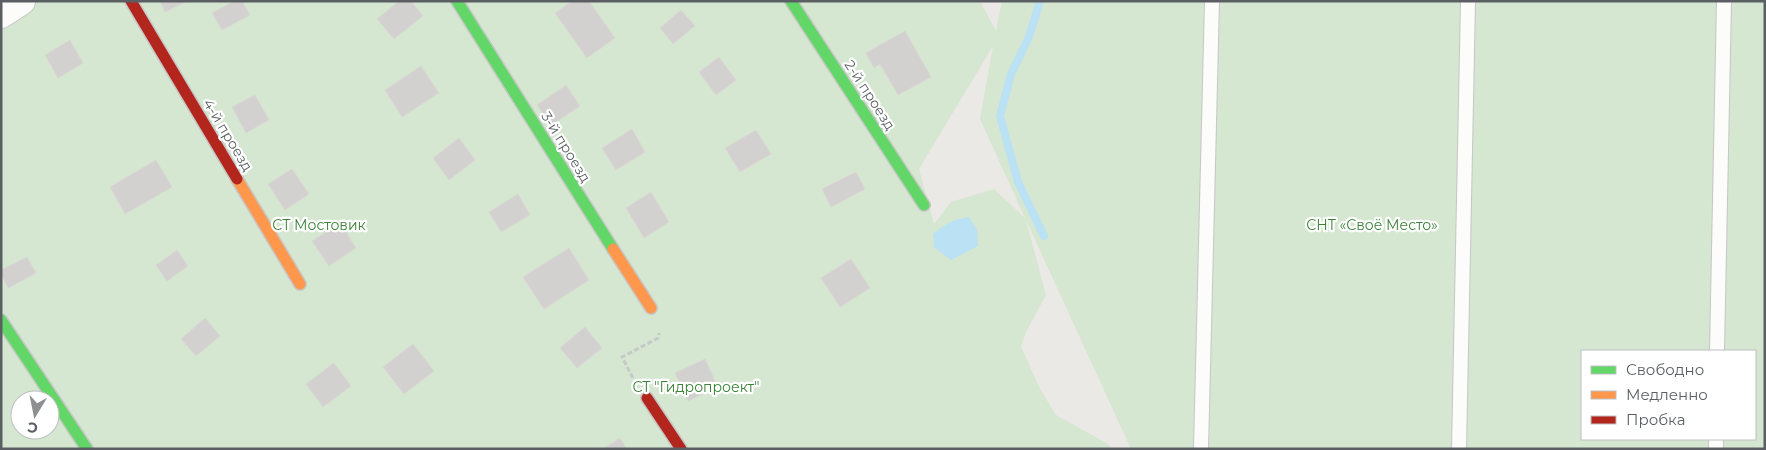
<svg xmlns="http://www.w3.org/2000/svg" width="1766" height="450" font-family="Montserrat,sans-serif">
	<rect width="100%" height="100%" fill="#ebe9e5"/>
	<path fill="#d5e6d1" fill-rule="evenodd" d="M1,1H980L996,31L1002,1H1765V449H1131L1026,220L1046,295L1026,332L1021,346L1039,387L1056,415L1108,444L1111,449H1ZM993,46L980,119L1025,218L994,189L951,202L934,224L919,169ZM1582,351H1755V439H1582ZM20,400H50V430H20Z"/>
	<path fill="#bae1f4" d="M969,217L977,230L978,246L951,260L934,247L933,234C945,224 954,219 969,217Z"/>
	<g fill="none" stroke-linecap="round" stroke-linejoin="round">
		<path stroke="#bae1f4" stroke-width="8" d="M1040,1L1029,37L1011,74L1000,116L1018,182L1044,236"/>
	</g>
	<path fill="#d2d1cf" stroke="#dad8d4" d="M160,1H188L165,12Z
		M234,1H242L250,15L222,30L212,13Z
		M399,1H411L423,16L394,39L377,19Z
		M572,1H589L615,38L587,58L555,13Z
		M681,10L695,26L673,44L660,28Z
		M905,31L931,77L898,95L880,64L874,68L866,53Z
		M70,40L83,63L58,78L45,55Z
		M719,57L736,80L716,95L699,72Z
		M421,66L439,93L402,117L385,90Z
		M566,85L580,106L552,125L537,105Z
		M255,95L269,120L246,133L232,107Z
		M632,129L645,152L616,170L602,148Z
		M756,130L771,154L740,172L725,148Z
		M459,138L475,160L449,180L433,158Z
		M156,160L172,187L125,214L110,187Z
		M292,169L309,194L285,210L268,184Z
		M856,172L865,189L831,207L822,189Z
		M651,192L669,222L644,238L626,208Z
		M518,194L530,215L501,232L489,212Z
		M340,223L356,248L329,266L312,241Z
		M569,248L589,280L544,309L523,277Z
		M177,250L188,266L167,281L156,265Z
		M27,257L36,273L8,288L1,274V270Z
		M851,259L870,288L840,307L821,278Z
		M205,318L220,336L196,356L181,339Z
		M585,327L602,348L577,368L560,348Z
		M413,344L434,371L404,394L383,367Z
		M705,359L718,387L688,401L675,373Z
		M334,363L351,386L323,407L306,384Z
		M620,438L627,449H603Z"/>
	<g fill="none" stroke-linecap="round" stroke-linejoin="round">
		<defs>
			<path id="lane" d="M1717,351L1724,1
				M1201,449L1212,1
				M1459,449L1468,1
				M1716,449V439"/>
			<path id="street" d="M1,14L21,1"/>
			<path id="fast" d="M457,1L613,249
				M791,1L924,205
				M1,320L87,449"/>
			<path id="slow" d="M237,179L300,284
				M613,249L651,308"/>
			<path id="jam" d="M131,1L237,179
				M647,398L681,449"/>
		</defs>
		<use href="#lane" stroke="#c6c6c6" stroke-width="16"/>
		<use href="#street" stroke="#c6c6c6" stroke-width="30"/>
		<use href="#fast" stroke="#c7c7c7" stroke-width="14"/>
		<use href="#slow" stroke="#c7c7c7" stroke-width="14"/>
		<use href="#jam" stroke="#c7c7c7" stroke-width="14"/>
		<path stroke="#c5cac7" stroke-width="3" stroke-dasharray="5 2.5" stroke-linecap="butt" d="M633,378L622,357L658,338L659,333"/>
		<use href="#lane" stroke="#fcfcfb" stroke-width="14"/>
		<use href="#street" stroke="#fcfcfb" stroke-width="28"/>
		<use href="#fast" stroke="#63d668" stroke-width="11"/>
		<use href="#slow" stroke="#ff974d" stroke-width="11"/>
		<use href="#jam" stroke="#b3261e" stroke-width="11"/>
	</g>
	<g text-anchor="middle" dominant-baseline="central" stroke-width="4.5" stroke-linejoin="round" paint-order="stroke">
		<g font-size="14" fill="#5b5f63" stroke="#fff">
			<text transform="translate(870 95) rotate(57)">2-й проезд</text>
			<text transform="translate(228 135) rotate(59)">4-й проезд</text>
			<text transform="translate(566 147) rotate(58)">3-й проезд</text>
		</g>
		<g font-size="14" fill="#3c8339" stroke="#fff">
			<text x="319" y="225">СТ Мостовик</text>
			<text x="1372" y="225">СНТ «Своё Место»</text>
			<text x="696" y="387">СТ "Гидропроект"</text>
		</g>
	</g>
	<rect width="1766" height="450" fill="none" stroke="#5b5f63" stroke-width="5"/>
	<rect x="1581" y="350" width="175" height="90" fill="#ffffff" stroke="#bdbfc1"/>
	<rect x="1591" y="366" width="25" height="8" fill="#63d668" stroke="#bdbfc1"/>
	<text x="1626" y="375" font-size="15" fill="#5b5f63">Свободно</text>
	<rect x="1591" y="391" width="25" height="8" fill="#ff974d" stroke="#bdbfc1"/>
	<text x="1626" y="400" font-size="15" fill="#5b5f63">Медленно</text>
	<rect x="1591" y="416" width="25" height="8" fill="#b3261e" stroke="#bdbfc1"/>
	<text x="1626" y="425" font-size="15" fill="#5b5f63">Пробка</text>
	<g transform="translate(35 415) rotate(190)"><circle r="24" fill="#ffffff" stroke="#bdbfc1"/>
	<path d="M0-4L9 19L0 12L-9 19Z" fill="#8d8f90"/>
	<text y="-8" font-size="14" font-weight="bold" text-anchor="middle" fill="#5b5f63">С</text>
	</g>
</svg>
